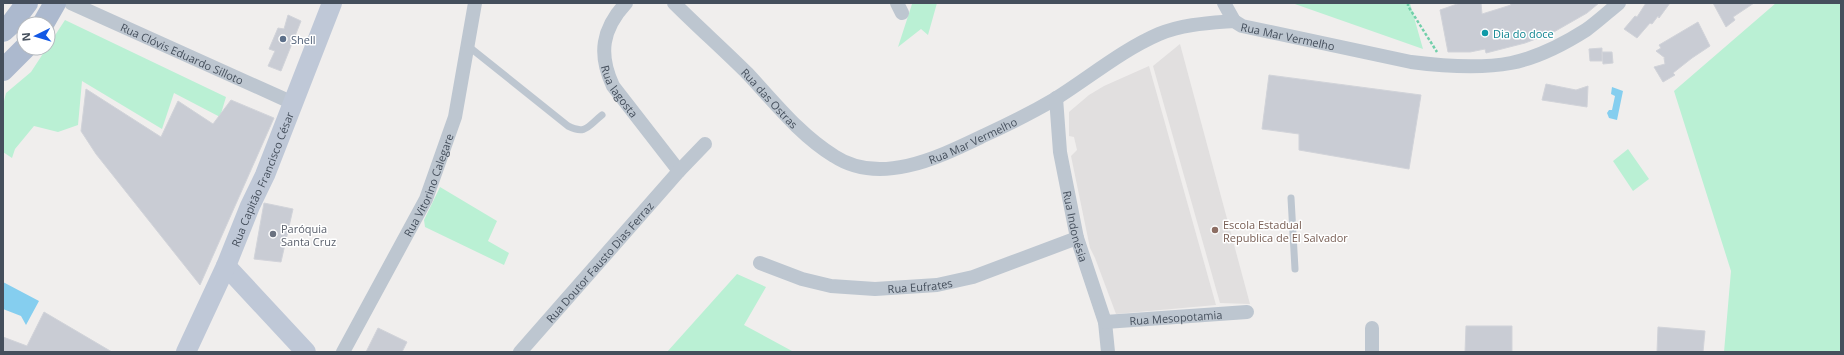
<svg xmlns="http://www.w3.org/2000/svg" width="1844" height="355" font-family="'Open Sans',sans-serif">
	<rect width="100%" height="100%" fill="#f0eeed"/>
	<path fill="#e1dfdf" d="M1180,44L1250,304L1220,303L1153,66Z
		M1149,66L1216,305L1116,314L1095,258L1090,248L1071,156L1077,150L1074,137L1069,136V112L1089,95L1104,86Z"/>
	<path fill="#baf0d4" d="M915,3H937L928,35L921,29L898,47L912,4Z
		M1292,3H1410L1423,49Z
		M1776,3H1841V352H1724L1731,271L1674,91Z
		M65,20L226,97L220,117L174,93L162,129L82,81L78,125L58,132L34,126L15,149L12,158L3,152V105L6,93L31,72Z
		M1628,149L1649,179L1633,191L1613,161Z
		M440,187L497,221L488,241L509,253L504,265L425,227L424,220Z
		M737,274L766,287L744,325L792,351L801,352H667Z"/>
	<path fill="#85ceef" d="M1612,87L1623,91L1617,120L1609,118L1607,113L1609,110H1612L1615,96L1611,94Z
		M3,282L39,301L26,325L21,316L3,309Z"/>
	<path fill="#c9ccd4" stroke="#d1d3d9" d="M1460,3H1481L1482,14L1511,5L1510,3H1599L1587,13L1552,33L1525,43L1486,53L1485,49L1470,52H1448L1440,10Z
		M1646,3H1670L1659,18L1658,16L1652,24L1650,23L1637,38L1624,29L1635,16L1637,17Z
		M1713,3H1754L1733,17L1735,20L1726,27Z
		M288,15L301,21L281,71L268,66L275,51L269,49L278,28L284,29Z
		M1698,22L1710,46L1692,58L1673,73L1675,75L1663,82L1654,67L1665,64L1664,58H1665L1656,51L1661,48L1659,45Z
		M1602,48V61H1590L1589,49Z
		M1602,52H1612L1613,63L1603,64Z
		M1269,75L1421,95L1409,169L1299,150V134L1262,129Z
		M1546,84L1576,90L1588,86L1587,107L1542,100Z
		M86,89L161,137L178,101L213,124L231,100L274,118L200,285L96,154L81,131Z
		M264,203L293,209L281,262L254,259Z
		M44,312L112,352H3V337L27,346Z
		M1466,326H1512V352H1465Z
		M1658,327L1705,331L1703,352H1657Z
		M378,328L407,342L402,352H366Z"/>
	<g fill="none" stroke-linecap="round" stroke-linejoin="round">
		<path stroke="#71cfaa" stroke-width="2.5" stroke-dasharray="3 2" stroke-linecap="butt" d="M1408,3V6L1437,52"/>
		<path stroke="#bdc6d0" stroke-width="7" d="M468,46L568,126C586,135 588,126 602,115
			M1291,198L1295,269"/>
		<g stroke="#bdc6d0" stroke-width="14">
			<path id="s1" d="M71,3L293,103"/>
			<path id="s2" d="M626,3C602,29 598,54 613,86L679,171"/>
			<path id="s3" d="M674,3C698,27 724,50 748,74C775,103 800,135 834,156C881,187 941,156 985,135C1009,124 1033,112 1055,99C1090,77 1122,50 1159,34C1183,24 1209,23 1234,21L1242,26L1411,62C1442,66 1480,69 1511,63C1536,58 1564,44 1586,30C1597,22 1608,12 1619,3"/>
			<path d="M897,3L902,13"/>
			<path d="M1224,3L1234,21"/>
			<path id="s4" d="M1056,98L1060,152L1077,238L1105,322L1108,352"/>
			<path id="s5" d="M760,263L802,279L831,286L875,289L937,285L973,277L1077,238"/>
			<path id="s6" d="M1105,322L1247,312"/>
			<path id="s7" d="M343,352L426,199L455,117L475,3"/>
			<path id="s8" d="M520,352L679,171L705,144"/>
			<path d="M1372,352V328"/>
		</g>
		<g stroke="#bfc8d7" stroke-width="20">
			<path d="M226,266L306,352"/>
			<path id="s9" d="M186,352L226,266L250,206L265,175L332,3"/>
		</g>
		<path stroke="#acb9ce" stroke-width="22" d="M43,24L55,3
			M3,31L12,23L27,3
			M3,70L25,48"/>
	</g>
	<circle fill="#0f9aa8" stroke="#fff" stroke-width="1.5" cx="1485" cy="33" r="4"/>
	<circle fill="#5c6f8a" stroke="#fff" stroke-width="1.5" cx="283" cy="39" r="4"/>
	<circle fill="#8d6e63" stroke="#fff" stroke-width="1.5" cx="1215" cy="230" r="4"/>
	<circle fill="#6b7280" stroke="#fff" stroke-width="1.5" cx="273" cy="234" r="4"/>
	<g text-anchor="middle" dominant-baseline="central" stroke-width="3" stroke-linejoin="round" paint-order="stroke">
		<g font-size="11" fill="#0d838f" stroke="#fff" text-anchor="start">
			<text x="1493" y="33">Dia do doce</text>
		</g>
		<g font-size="11" fill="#454f5c" stroke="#fff">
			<text stroke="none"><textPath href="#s3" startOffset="716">Rua Mar Vermelho</textPath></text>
			<text stroke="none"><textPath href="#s1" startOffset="122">Rua Clóvis Eduardo Silloto</textPath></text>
			<text stroke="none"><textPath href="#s2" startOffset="98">Rua lagosta</textPath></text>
			<text stroke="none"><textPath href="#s3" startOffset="135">Rua das Ostras</textPath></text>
			<text stroke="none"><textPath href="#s3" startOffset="368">Rua Mar Vermelho</textPath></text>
			<text stroke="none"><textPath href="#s9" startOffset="189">Rua Capitão Francisco César</textPath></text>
			<text stroke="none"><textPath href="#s7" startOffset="188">Rua Vitorino Calegare</textPath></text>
			<text stroke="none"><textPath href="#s4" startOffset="130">Rua Indonésia</textPath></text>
			<text stroke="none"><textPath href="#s8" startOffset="120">Rua Doutor Fausto Dias Ferraz</textPath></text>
			<text stroke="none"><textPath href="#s5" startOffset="164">Rua Eufrates</textPath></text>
			<text stroke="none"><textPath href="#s6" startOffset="71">Rua Mesopotamia</textPath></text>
		</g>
		<g font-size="11" fill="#4e5e75" stroke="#fff" text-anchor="start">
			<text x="291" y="39">Shell</text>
		</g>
		<g font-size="11" fill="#785e54" stroke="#fff" text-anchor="start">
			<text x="1223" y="224">Escola Estadual<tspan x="1223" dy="13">Republica de El Salvador</tspan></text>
		</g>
		<g font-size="11" fill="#5b616d" stroke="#fff" text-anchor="start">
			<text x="281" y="228">Paróquia<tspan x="281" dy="13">Santa Cruz</tspan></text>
		</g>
	</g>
	<rect width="1844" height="355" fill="none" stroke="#454f5c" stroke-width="8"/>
	<g transform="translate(36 36) rotate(265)"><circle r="19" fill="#ffffff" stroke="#b5b9be"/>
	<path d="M0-3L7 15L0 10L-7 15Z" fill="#1358e5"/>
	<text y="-6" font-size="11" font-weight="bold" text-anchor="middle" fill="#454f5c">N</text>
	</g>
</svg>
